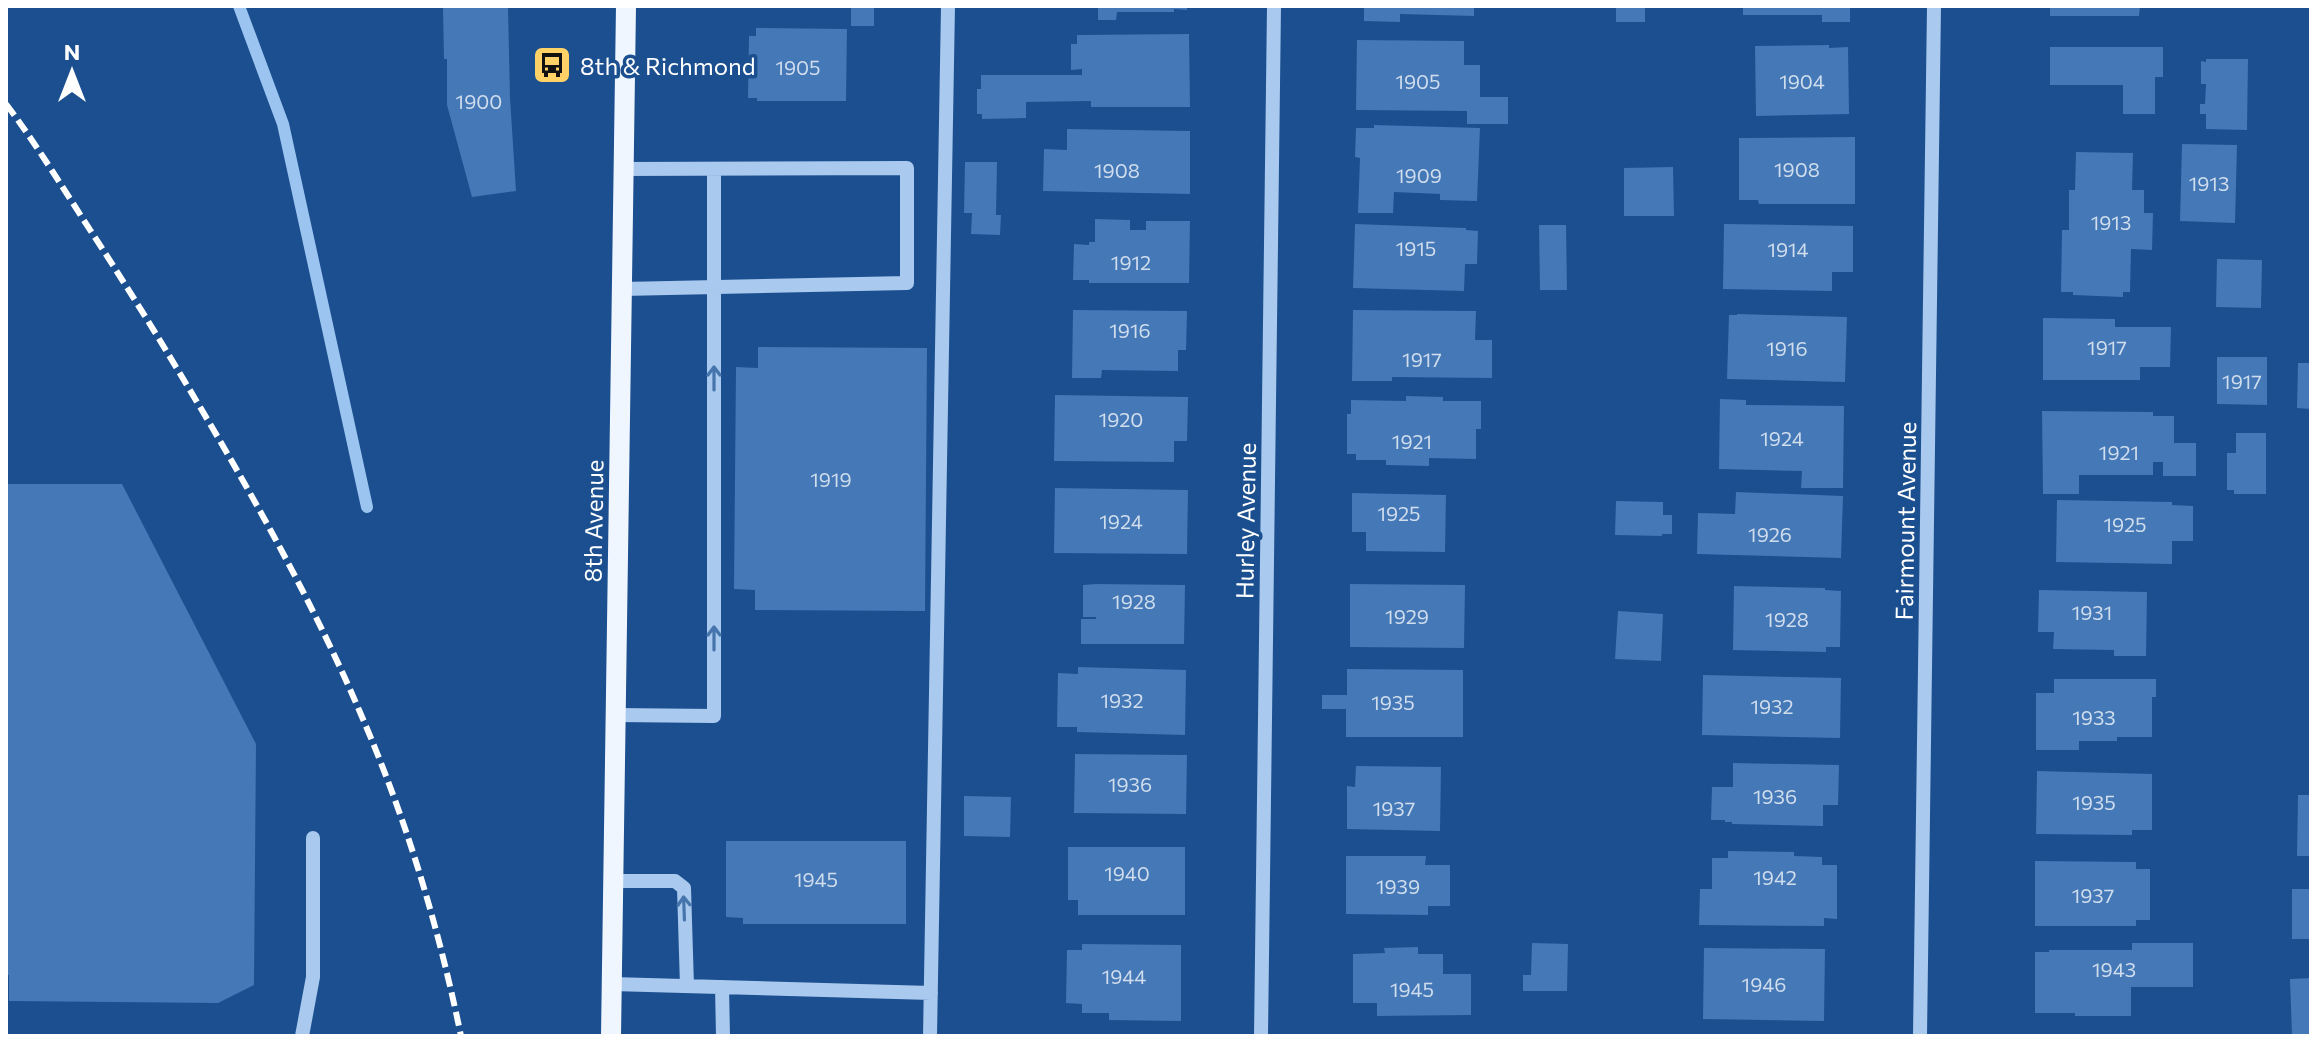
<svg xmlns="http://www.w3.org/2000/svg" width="2317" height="1042" font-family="Commissioner,sans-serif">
	<rect width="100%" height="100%" fill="#1b4f8f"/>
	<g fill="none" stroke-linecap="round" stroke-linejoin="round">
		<path stroke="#9cc4f0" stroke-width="12" d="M239,6L283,124L367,507"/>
	</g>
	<path fill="#4478b7" d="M851,6H874V26H851Z
		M1098,6H1187V10L1174,9V12H1117L1116,20H1098Z
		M1364,6H1474V16L1400,14V22L1364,21Z
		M1616,6H1645V22H1616Z
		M1743,6H1850V22H1822V15H1743Z
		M2050,6H2140L2139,16H2050Z
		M443,8H508L510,98L516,191L472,197L447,105V59H444Z
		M756,28L847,29L846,101H757V98H748L749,36H756Z
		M1189,34L1190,107H1091V101L1026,102V118L982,119V114H977V89H981V75H1082V69L1071,70V44H1077V35Z
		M1357,40L1464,41V65H1480V97H1508V124H1467V111L1356,110Z
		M1829,45V48L1848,47L1849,114L1756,116L1755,46Z
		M2050,47H2163V77H2155V114H2123V85H2050Z
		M2206,59H2248L2247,130L2206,129V114H2200V104H2205L2206,84H2201V61L2206,62Z
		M1374,125L1480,128L1477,201L1440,200V194L1394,192L1393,213H1358L1360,158L1355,157L1356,128H1374Z
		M1067,129L1190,131V194L1043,191L1044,149L1067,150Z
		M1855,137V204H1759L1758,200H1739V138Z
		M2182,144L2237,145L2235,223L2180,221Z
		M2076,152L2133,153L2132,190H2144V213H2153L2152,250L2131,249L2130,292H2123V297L2073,295V292H2061L2062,230H2069V190H2075Z
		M965,162H997L996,215H1001L1000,235L971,234L972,213H964Z
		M1673,167L1674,216H1624V168Z
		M1095,219L1130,220V230H1146V221H1190L1189,283H1089V280H1073L1074,244L1089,245V242H1095Z
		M1355,224L1466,228V230L1478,231L1477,264H1465L1464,291L1353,288Z
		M1724,224L1853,226V272H1832V291L1723,289Z
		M1539,225H1566L1567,290H1540Z
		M2217,259L2262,260L2261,308L2216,307Z
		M1073,310L1187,311L1186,350H1178V371L1102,370L1101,378H1072Z
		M1353,310L1476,311L1475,340H1492V378L1392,377V381H1352Z
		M1737,314L1847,317L1845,382L1727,379L1729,315H1737Z
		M2043,318L2115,319V327H2171L2170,367H2140V380H2043Z
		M758,347L927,348L925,611L755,610V590L734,589L736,367L758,368Z
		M2217,357H2267V405L2217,404Z
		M2298,363H2311V409L2297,408Z
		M1055,395L1188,397L1187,441H1174V462L1054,461Z
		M1406,396L1443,397V401H1481V429H1476V459L1429,458V466L1386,465V460H1356V454H1347V414H1351V400L1406,401Z
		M1720,399L1746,400V405L1844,406L1843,488H1801L1802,471L1719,469Z
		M2042,411L2153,412V416H2174V443H2196V476H2163V462H2153V475H2079V494H2043Z
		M2236,433H2266V494H2234V490H2227V453H2236Z
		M6,484H122L256,744L254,985L218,1003L9,1001V975H6Z
		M1055,488L1188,490L1187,554L1054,553Z
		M1736,492L1843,496L1841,558L1697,554L1698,513L1735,514Z
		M1352,493L1446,495L1445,552L1366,551V532H1352Z
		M2057,500L2172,502V505L2193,506V541H2172V564L2056,562Z
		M1616,501L1663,502V515H1672V534H1662V536L1615,535Z
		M1096,584L1185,585L1184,644H1081V619H1096V617H1083V585Z
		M1350,584L1465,585L1464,648L1350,647Z
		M1734,586L1825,588V590L1841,591L1840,647H1826V652L1733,650Z
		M2039,590L2147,592L2146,656H2114V650L2053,649L2054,632H2038Z
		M1618,611L1663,614L1661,661L1615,659Z
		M1078,667L1186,670L1185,735L1077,732V727H1057L1058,673L1078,674Z
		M1347,669L1463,670V737H1346V709H1322V695H1347Z
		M1703,675L1841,678L1840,738L1702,735Z
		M2054,679H2156V697H2152V737H2117V741H2079V750H2036V693H2054Z
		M1075,754L1187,755L1186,814L1074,813Z
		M1733,763L1839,765L1838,805H1823V826L1732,824V822H1725V820H1711L1712,787H1733Z
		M1356,766L1441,767L1440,831L1347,829V786L1355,787Z
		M2037,771L2152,774V830H2132V835L2036,834Z
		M2298,795H2311V856H2297Z
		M964,796L1011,797L1010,837L964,836Z
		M726,841H906V924H743V918L726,917Z
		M1068,847H1185V915H1078V900H1068Z
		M1728,851L1794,852V856L1822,857V865H1837V919L1824,918V926L1699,925L1700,889H1712V858H1728Z
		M1346,856H1426L1425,865H1450V906H1428V915L1346,914Z
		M2035,861L2136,862V869H2150V920H2136V926H2035Z
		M2292,889H2311V939H2292Z
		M1532,943L1568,944L1567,991H1523V975H1531Z
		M2132,943H2193V987H2131V1016H2075V1013H2035V952H2049V950H2132Z
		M1082,944L1181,945V1021L1109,1020V1013H1082V1004L1066,1003L1067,950H1082Z
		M1418,947V954H1443V974H1471V1015L1377,1016V1003H1353V954L1385,953L1384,948Z
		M1704,948L1825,949L1824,1021L1703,1019Z
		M2311,978V1036H2292L2290,979Z"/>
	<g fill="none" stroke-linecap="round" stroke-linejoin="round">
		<path stroke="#a9c9ee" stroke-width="14" d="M622,289L907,283V168L623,169
			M616,715L714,716V169
			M613,881H675L684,888L687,986
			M612,984L931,993
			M722,987L723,1036
			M302,1036L313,977V838
			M930,1036L948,6
			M1261,1036L1274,6
			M1920,1036L1934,6"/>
		<path stroke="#f0f6ff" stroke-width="20" d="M611,1036L626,6"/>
		<path stroke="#fff" stroke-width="6" stroke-dasharray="14 6" stroke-linecap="butt" d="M6,104C34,141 58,180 83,219C115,268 146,317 176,367C251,491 323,618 377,753C414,845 441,939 461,1036"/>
	</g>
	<defs><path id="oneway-shaft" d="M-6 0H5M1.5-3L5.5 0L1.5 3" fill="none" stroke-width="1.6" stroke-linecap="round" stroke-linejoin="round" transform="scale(2)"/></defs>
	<g stroke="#4674ac">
		<use href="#oneway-shaft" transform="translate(714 378) rotate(-90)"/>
		<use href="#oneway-shaft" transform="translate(714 638) rotate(-90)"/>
		<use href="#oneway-shaft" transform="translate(684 908) rotate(-92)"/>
	</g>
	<defs>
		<symbol id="bus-square" viewBox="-11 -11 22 22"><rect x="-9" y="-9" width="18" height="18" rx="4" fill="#ffd166" stroke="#1b4f8f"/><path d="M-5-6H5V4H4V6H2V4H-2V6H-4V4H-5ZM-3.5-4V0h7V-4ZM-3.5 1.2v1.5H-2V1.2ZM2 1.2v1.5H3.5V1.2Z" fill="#111"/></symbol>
	</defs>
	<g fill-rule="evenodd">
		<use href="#bus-square" x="530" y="43" width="44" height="44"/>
	</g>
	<g text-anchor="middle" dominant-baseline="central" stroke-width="7" stroke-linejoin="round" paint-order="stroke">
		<g font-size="20" fill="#d0dded">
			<text x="798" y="67">1905</text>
			<text x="1418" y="81">1905</text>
			<text x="1802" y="81">1904</text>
			<text x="479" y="101">1900</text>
			<text x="1797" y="169">1908</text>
			<text x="1117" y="170">1908</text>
			<text x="1419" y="175">1909</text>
			<text x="2209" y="183">1913</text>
			<text x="2111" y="222">1913</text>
			<text x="1416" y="248">1915</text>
			<text x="1788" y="249">1914</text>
			<text x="1131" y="262">1912</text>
			<text x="1130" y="330">1916</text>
			<text x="2107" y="347">1917</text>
			<text x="1787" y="348">1916</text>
			<text x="1422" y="359">1917</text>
			<text x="2242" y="381">1917</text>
			<text x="1121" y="419">1920</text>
			<text x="1782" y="438">1924</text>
			<text x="1412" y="441">1921</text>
			<text x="2119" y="452">1921</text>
			<text x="831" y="479">1919</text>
			<text x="1399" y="513">1925</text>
			<text x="1121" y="521">1924</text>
			<text x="2125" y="524">1925</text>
			<text x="1770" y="534">1926</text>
			<text x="1134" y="601">1928</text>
			<text x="2092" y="612">1931</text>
			<text x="1407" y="616">1929</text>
			<text x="1787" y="619">1928</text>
			<text x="1122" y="700">1932</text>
			<text x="1393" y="702">1935</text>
			<text x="1772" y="706">1932</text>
			<text x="2094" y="717">1933</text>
			<text x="1130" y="784">1936</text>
			<text x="1775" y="796">1936</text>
			<text x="2094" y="802">1935</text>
			<text x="1394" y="808">1937</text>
			<text x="1127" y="873">1940</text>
			<text x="1775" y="877">1942</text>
			<text x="816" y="879">1945</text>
			<text x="1398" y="886">1939</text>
			<text x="2093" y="895">1937</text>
			<text x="2114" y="969">1943</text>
			<text x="1124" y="976">1944</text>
			<text x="1764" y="984">1946</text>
			<text x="1412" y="989">1945</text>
		</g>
		<g font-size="24" fill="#fff" stroke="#1b4f8f" text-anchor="start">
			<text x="580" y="65">8th &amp; Richmond</text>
		</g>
		<g font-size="24" fill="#fff" stroke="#1b4f8f">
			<text transform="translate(593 521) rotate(-89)">8th Avenue</text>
			<text transform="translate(1245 521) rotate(-89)">Hurley Avenue</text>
			<text transform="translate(1905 521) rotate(-89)">Fairmount Avenue</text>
		</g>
	</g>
	<rect width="2317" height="1042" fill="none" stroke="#ffffff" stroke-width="16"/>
	<g transform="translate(72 72)" stroke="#1b4f8f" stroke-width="6" paint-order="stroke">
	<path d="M0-6L14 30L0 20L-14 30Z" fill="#ffffff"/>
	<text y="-12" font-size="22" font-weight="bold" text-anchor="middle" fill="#ffffff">N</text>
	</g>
</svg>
